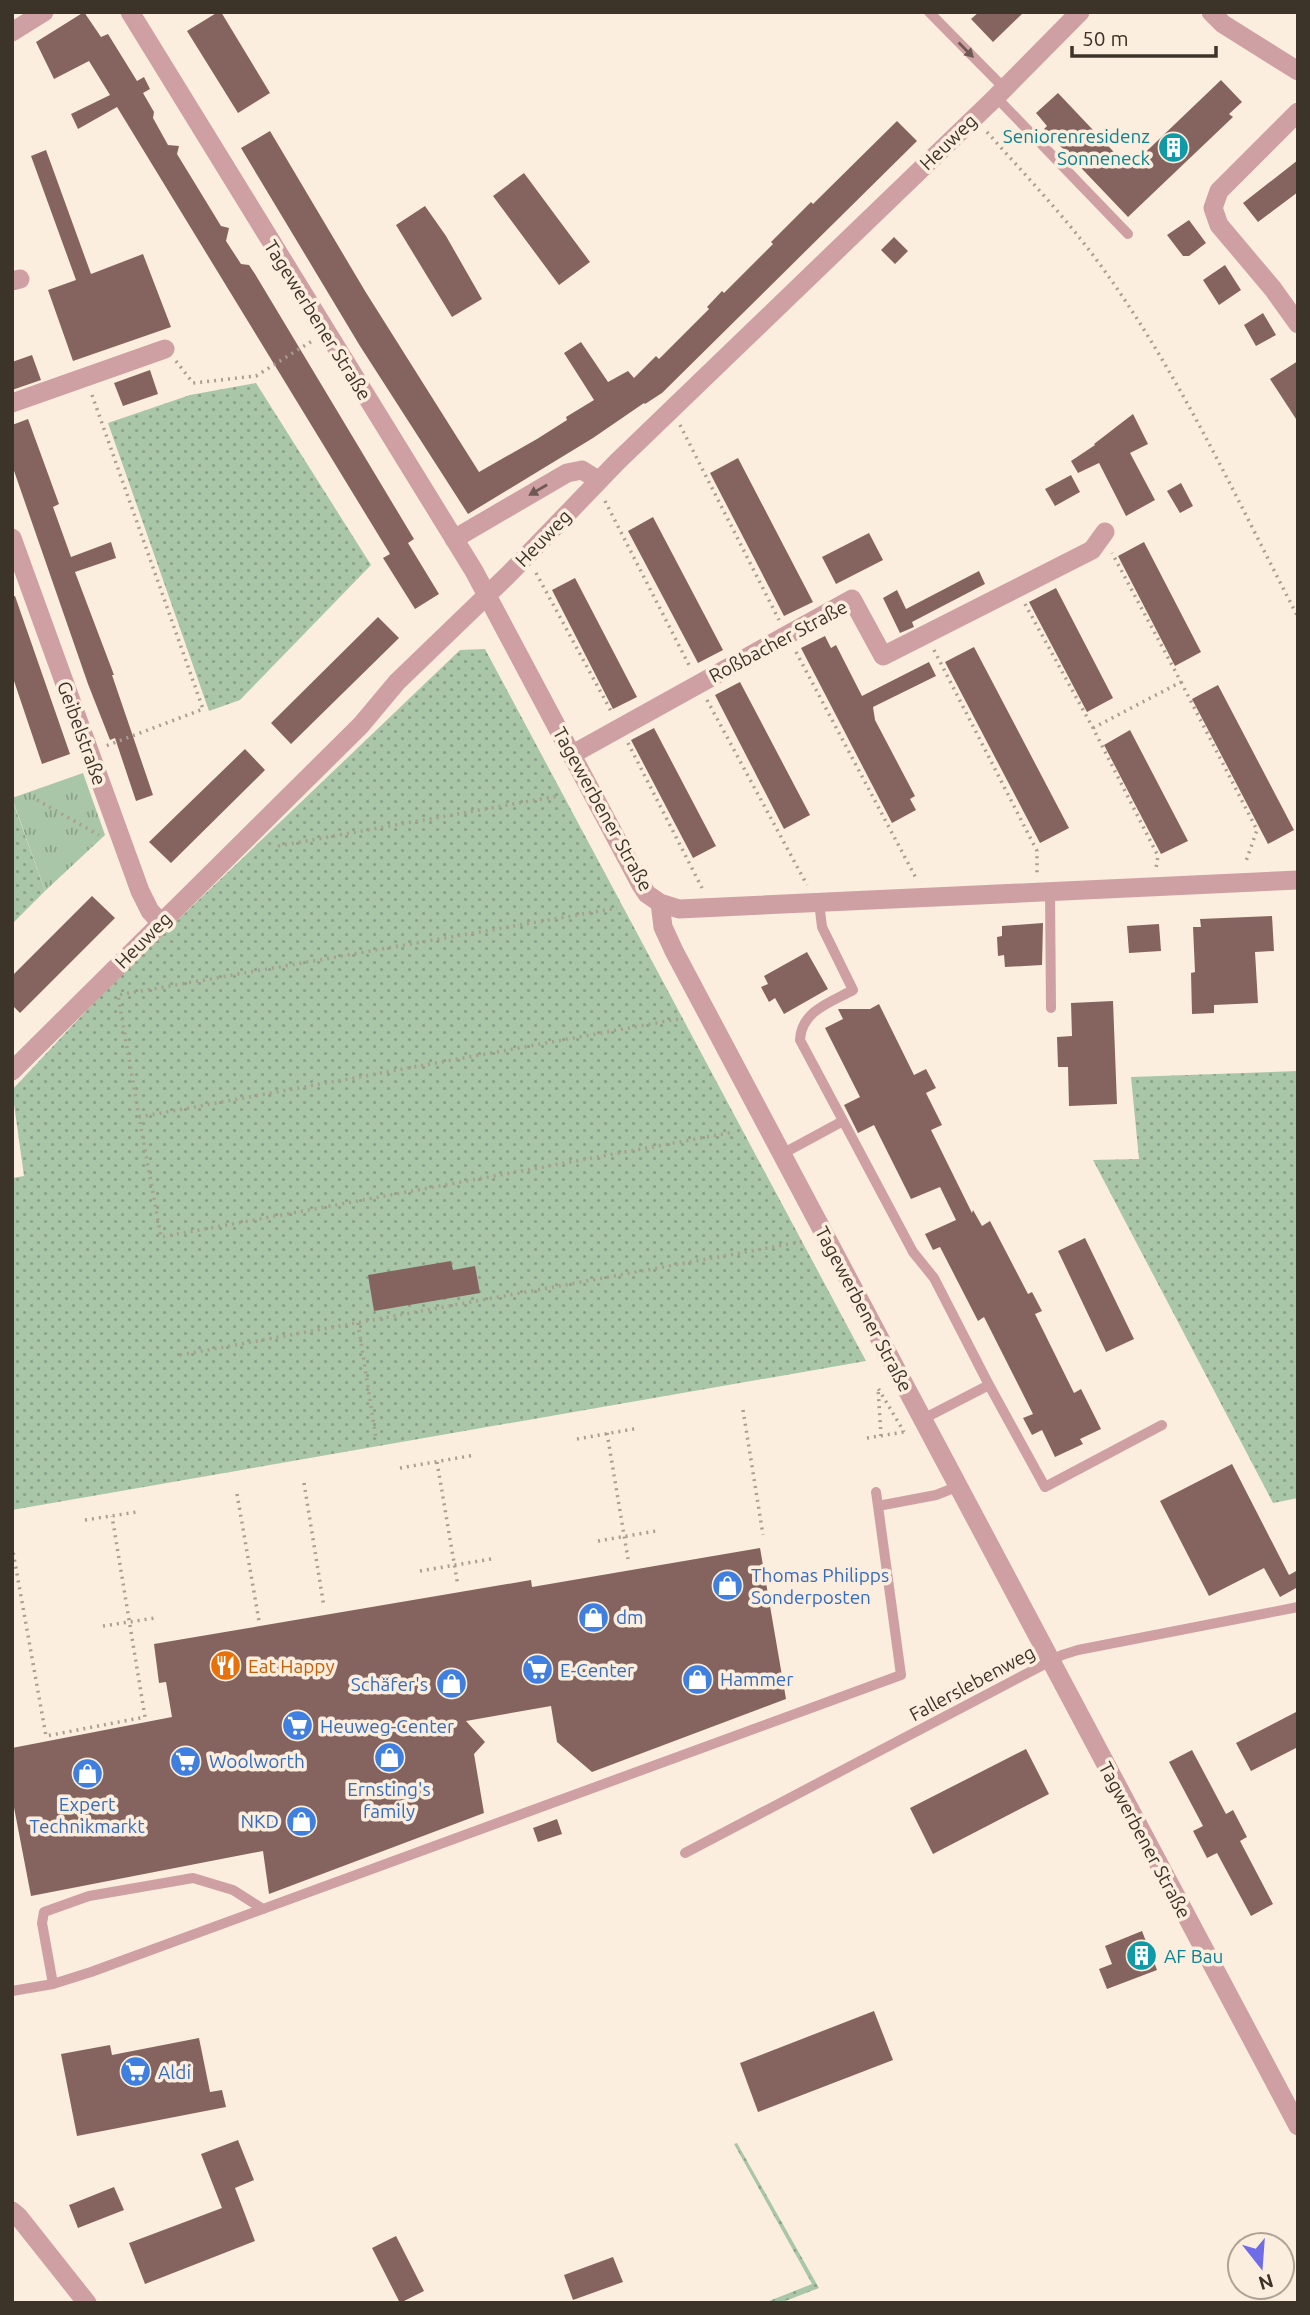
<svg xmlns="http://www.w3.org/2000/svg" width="1310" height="2315" font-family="Ubuntu,sans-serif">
	<defs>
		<pattern id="grass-dots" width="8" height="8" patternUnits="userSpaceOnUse" patternTransform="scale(1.75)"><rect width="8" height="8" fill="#a9c6a9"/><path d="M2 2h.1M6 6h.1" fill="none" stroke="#8ba18a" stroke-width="1.8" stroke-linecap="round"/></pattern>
		<pattern id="park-tufts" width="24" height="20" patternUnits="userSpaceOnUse" patternTransform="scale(1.75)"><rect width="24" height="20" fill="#a9c6a9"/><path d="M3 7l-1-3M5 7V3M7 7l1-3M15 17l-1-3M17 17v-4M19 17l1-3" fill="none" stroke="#8ba18a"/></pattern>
	</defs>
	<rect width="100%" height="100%" fill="#fceede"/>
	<path fill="url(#grass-dots)" d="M256,383L371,565L240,700L209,711L108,423L190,395Z
		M485,649L866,1361L12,1510V1178L24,1176L12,1090L115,980L460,650Z
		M12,799L45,891L12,924Z
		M1298,1071V1498L1273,1503L1093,1160L1139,1159L1131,1077Z
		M737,2143L819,2288L780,2303H764L812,2284L734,2144Z"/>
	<path fill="url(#park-tufts)" d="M83,773L105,835L45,891L12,798Z"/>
	<path fill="#85645f" d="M84,12L101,37L108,34L137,81L144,77L150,89L143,93L154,112L153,118L168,145L179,146L177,154L221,226L229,228L226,241L241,264L249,265L255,274L414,539L408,543L439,594L415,609L383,558L390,554L117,107L78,129L71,114L110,95L89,61L54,79L36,42Z
		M218,12H221L270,93L238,113L187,31Z
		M979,12H1024L993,42L971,19Z
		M1221,80L1242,102L1229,114L1233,117L1128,217L1044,129L1047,126L1036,113L1058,93L1129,168Z
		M897,121L917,141L662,393L645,404L644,403L593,438L468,514L360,346L241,148L270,131L365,291L479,472L537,439L567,420L566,417L594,400L564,353L581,342L608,382L628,371L634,378L656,356L659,359L709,309L707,307L722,291L724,293L773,244L771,242L811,202L813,204Z
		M46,150L91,274L143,254L171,327L73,361L48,290L76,280L31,156Z
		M1298,160V192L1258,222L1243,203Z
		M524,173L590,262L559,285L493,196Z
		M425,206L446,236L482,299L452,317L396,225Z
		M1189,220L1206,243L1189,256H1183L1167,235Z
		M894,237L908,251L895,264L881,250Z
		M1225,265L1241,290L1219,305L1203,280Z
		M1263,313L1276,335L1256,346L1244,325Z
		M32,355L41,380L12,390V362Z
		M1298,361V422L1270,379Z
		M150,370L158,394L123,406L114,383Z
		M1133,414L1148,444L1130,453L1155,500L1126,516L1099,463L1078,473L1071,461L1095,445L1094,444Z
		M28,419L59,504L53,507L71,557L111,542L116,558L75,572L114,675H112L153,795L136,801L115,738L110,740L88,684L12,465V425Z
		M738,458L813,602L784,616L710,473Z
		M1071,475L1080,492L1055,506L1045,489Z
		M1181,483L1193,506L1180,513L1167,491Z
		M653,517L723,650L698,663L628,531Z
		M869,533L883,560L836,584L822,557Z
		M1144,542L1201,652L1175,666L1118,556Z
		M979,571L985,584L912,622L914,627L900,633L883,598L897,590L906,609Z
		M575,578L637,697L613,709L552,590Z
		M1056,588L1113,698L1087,712L1029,602Z
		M12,596H15L70,754L42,764L12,675Z
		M378,617L399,638L291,744L271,723Z
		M825,636L831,648L836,645L862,696L929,662L936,676L873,707L875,720L915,796L910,799L916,810L892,823L801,648Z
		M974,647L1069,828L1040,843L945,662Z
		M740,682L810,815L784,829L715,695Z
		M1218,685L1294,830L1268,844L1192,699Z
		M654,728L716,846L693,858L631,740Z
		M1130,730L1188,841L1161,854L1104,745Z
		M245,749L265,770L171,863L149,842Z
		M92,896L115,918L20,1013L12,1005V976Z
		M1272,916L1274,951L1255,952L1258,1003L1214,1005V1013L1192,1014L1191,973L1195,972L1193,927H1201L1200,919Z
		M1043,923L1042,965L1005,967L1004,955L998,956L997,937L1002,936V926Z
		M1159,924L1161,951L1129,953L1127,926Z
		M807,952L828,989L784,1014L775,998L769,1002L761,987L768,984L764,976Z
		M1113,1001L1117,1104L1069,1106L1068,1067H1058L1057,1037L1072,1036L1071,1003Z
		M879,1004L914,1075L926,1069L936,1088L926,1093L942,1125L931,1130L972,1213L973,1210L982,1226L990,1221L1028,1294L1032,1292L1042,1311L1035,1314L1074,1393L1081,1389L1101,1429L1080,1439L1083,1444L1055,1457L1042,1430L1032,1435L1023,1418L1033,1414L984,1317L978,1321L940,1247L933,1250L925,1234L956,1220L940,1187L911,1199L874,1125L858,1133L844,1105L860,1097L825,1028L843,1019L838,1009H870Z
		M1085,1238L1134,1339L1106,1352L1058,1251Z
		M451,1261L453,1270L475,1266L480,1293L374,1311L368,1275Z
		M1232,1464L1289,1575L1298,1570V1587L1280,1597L1264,1568L1209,1596L1160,1501Z
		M760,1548L786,1699L592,1772L557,1742L551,1706L466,1721L485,1742L474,1754L484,1813L269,1894L263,1851L31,1896L12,1797V1748L172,1717L166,1682L159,1683L154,1644L531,1580L532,1587Z
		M1298,1711V1747L1251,1771L1236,1743Z
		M1026,1749L1049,1794L933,1854L910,1808Z
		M1192,1750L1226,1814L1233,1810L1247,1837L1240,1841L1273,1904L1251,1916L1217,1853L1207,1858L1193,1831L1203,1826L1169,1762Z
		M557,1819L562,1834L538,1842L533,1828Z
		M1142,1931L1157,1970L1107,1989L1099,1969L1112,1964L1105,1946Z
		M874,2011L893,2060L758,2112L740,2063Z
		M199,2038L210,2092L222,2090L226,2107L77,2136L61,2054L110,2045L112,2055Z
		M238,2140L254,2180L235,2188L255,2241L145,2284L129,2243L222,2208L201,2154Z
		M114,2187L124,2210L78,2228L69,2205Z
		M396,2236L424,2291L400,2303L372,2248Z
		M613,2257L623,2282L573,2300L564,2275Z"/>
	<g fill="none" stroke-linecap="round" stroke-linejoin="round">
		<path stroke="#aa9e91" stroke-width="3.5" stroke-dasharray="2 5" stroke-linecap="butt" d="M987,132C1027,177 1069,221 1104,270C1181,377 1237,500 1298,617
			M176,361L193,383L256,376L312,341
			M92,395L203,709L106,746
			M680,425L779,620
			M605,501L691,669
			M536,573L611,711
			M1025,604L1093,728L1158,856L1156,868
			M934,650L1037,851V873
			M796,652L917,880
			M1181,682L1257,830L1245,864
			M707,700L807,885
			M1093,728L1181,682L1112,553
			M628,743L702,888
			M37,800L99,835
			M278,846L558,796
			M678,1019L139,1117L161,1237L734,1132
			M139,1117L118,995L617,908
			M358,1323L376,1438
			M180,1355L806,1241
			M743,1410L763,1535
			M607,1433L628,1559
			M881,1436L878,1388L904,1432
			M867,1438L904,1432
			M577,1439L639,1428
			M437,1462L458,1586
			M400,1468L475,1455
			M304,1483L324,1607
			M237,1494L259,1621
			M85,1520L137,1512
			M598,1541L656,1531
			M12,1546L46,1736L145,1717L112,1516
			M420,1571L491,1559
			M103,1626L155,1618"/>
		<path stroke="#cfa0a3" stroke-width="10" d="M929,12L1004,88
			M996,97L1128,234
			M1050,892L1051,1008
			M819,902L822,927L853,990C831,1002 801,1011 800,1040L913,1252L934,1278L989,1385
			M782,1154L843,1121
			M923,1419L989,1385L1045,1487L1162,1425
			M876,1492L878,1506L936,1495L959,1486
			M685,1853L1062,1655L1078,1650L1298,1607
			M53,1984L42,1923L44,1912L89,1896L193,1878L233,1890L263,1909
			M12,1991L53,1984L91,1972L901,1675L878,1506"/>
		<path stroke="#cfa0a3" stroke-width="19" d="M1211,12L1223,24L1298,71
			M12,32L44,12
			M1298,112L1219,191L1213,208L1219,225L1273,289L1298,324
			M12,281L20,279
			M12,403L165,349
			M12,538L140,891L150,911L161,923
			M454,539L567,473L582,470L598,480
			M571,755L852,599L883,656L1092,550L1105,532
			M12,2211L18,2216L87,2303"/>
		<path stroke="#cfa0a3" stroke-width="19" d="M130,12L474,571L641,885L647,894L660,903L663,927L674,951L1298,2126
			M660,903L679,909L1298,880
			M12,1071L361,725L397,682L510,573L617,462L996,97L1080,12"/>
	</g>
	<defs><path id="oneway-solid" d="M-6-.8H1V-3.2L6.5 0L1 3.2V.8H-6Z" transform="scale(1.75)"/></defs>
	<g fill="#6f5954">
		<use href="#oneway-solid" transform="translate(966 50) rotate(45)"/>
		<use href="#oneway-solid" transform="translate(538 490) rotate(150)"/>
	</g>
	<defs>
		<symbol id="building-disc" viewBox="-11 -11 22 22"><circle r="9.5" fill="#0f9aa8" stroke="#fceede"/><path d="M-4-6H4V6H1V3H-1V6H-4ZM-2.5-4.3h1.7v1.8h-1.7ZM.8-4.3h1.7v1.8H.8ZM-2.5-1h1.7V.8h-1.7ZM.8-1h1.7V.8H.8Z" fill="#fff"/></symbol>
		<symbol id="shop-disc" viewBox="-11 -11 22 22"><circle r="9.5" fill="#3f7fe0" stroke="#fceede"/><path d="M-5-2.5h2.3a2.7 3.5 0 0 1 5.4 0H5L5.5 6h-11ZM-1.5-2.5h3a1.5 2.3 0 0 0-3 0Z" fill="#fff"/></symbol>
		<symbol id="restaurant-disc" viewBox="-11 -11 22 22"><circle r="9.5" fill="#e8710a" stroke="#fceede"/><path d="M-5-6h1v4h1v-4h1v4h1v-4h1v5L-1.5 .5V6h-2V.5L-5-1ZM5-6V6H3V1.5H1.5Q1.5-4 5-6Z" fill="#fff"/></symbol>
		<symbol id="supermarket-disc" viewBox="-11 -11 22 22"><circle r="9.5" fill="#3f7fe0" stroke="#fceede"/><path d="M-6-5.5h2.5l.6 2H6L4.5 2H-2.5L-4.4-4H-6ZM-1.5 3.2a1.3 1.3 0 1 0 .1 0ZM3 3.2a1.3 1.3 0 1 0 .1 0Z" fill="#fff"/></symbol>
	</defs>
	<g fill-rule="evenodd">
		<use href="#building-disc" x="1156" y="130" width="35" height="35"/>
		<use href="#shop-disc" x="710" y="1568" width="35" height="35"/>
		<use href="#shop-disc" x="576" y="1600" width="35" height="35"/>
		<use href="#restaurant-disc" x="208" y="1648" width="35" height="35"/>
		<use href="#supermarket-disc" x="520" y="1652" width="35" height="35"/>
		<use href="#shop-disc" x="680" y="1662" width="35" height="35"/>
		<use href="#shop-disc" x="434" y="1666" width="35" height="35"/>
		<use href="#supermarket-disc" x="280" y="1708" width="35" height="35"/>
		<use href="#shop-disc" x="372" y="1740" width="35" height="35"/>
		<use href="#supermarket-disc" x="168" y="1744" width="35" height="35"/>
		<use href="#shop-disc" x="70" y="1756" width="35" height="35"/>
		<use href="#shop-disc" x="284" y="1804" width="35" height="35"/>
		<use href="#building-disc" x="1124" y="1938" width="35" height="35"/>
		<use href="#supermarket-disc" x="118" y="2054" width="35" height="35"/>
	</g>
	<g text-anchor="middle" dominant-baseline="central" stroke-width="7" stroke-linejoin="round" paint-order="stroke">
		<g font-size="19" fill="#0d838f" stroke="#fceede" text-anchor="end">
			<text x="1150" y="136">Seniorenresidenz<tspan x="1150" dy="22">Sonneneck</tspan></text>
			<text x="1164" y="1956" text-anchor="start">AF Bau</text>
		</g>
		<g font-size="19" fill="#3c3329" stroke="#fceede">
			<text transform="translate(948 142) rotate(-44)">Heuweg</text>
			<text transform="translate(318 320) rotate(58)">Tagewerbener Straße</text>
			<text transform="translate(543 538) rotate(-46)">Heuweg</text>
			<text transform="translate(778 641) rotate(-28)">Roßbacher Straße</text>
			<text transform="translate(82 733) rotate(70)">Geibelstraße</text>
			<text transform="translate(603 809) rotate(61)">Tagewerbener Straße</text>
			<text transform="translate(143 940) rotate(-45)">Heuweg</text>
			<text transform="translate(864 1309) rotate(62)">Tagewerbener Straße</text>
			<text transform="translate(972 1683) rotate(-28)">Fallerslebenweg</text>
			<text transform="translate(1145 1840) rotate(62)">Tagwerbener Straße</text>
		</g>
		<g font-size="19" fill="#366cbe" stroke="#fceede" text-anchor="start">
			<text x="751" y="1575">Thomas Philipps<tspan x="751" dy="22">Sonderposten</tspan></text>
			<text x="616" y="1617">dm</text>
			<text x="560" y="1670">E-Center</text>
			<text x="720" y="1679">Hammer</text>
			<text x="428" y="1684" text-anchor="end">Schäfer's</text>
			<text x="320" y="1726">Heuweg-Center</text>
			<text x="209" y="1761">Woolworth</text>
			<text x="389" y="1789" text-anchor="middle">Ernsting's<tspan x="389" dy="22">family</tspan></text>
			<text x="87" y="1804" text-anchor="middle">Expert<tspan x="87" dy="22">Technikmarkt</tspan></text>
			<text x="279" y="1821" text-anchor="end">NKD</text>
			<text x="158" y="2072">Aldi</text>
		</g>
		<g font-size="19" fill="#c56008" stroke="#fceede" text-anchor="start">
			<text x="248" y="1666">Eat Happy</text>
		</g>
	</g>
	<rect width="1310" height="2315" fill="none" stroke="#3c3329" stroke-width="28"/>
	<g transform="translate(1261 2266) rotate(163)"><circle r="33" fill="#fceede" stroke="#afa396" stroke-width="2"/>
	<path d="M0-5L12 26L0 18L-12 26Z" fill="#6e6de7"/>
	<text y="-10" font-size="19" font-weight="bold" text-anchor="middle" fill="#3c3329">N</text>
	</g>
	<path d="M1072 46v10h144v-10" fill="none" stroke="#3c3329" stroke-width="3.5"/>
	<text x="1082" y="46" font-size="21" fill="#3c3329" stroke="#fceede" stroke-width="5" paint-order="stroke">50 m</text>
</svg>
